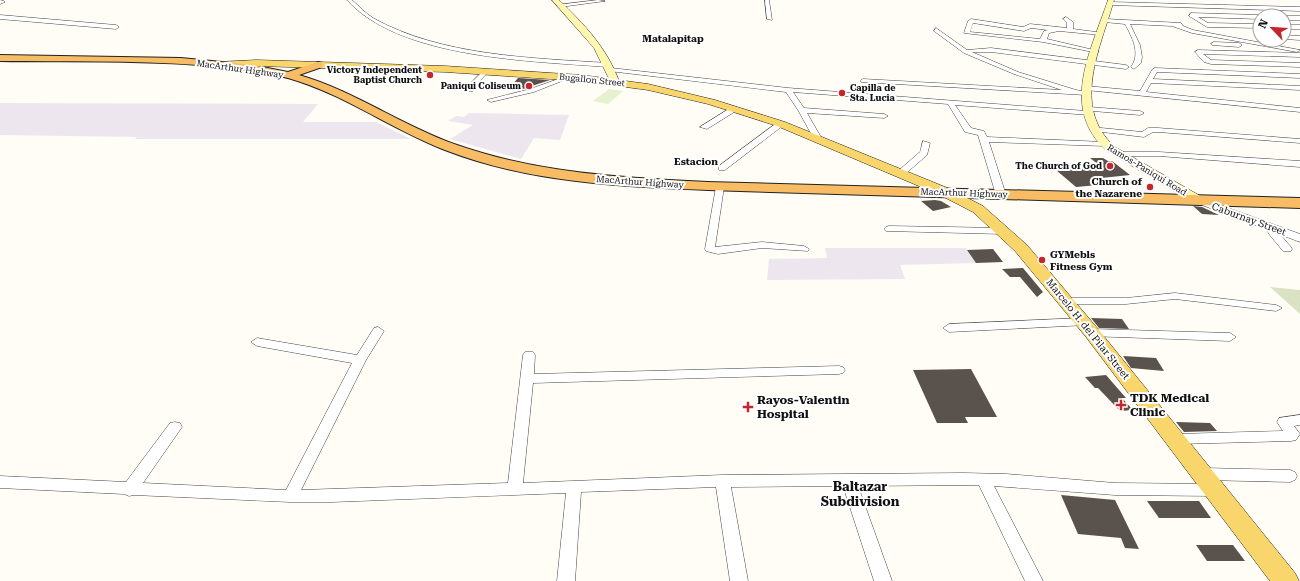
<svg xmlns="http://www.w3.org/2000/svg" width="1300" height="581" font-family="'Roboto Serif',serif">
	<rect width="100%" height="100%" fill="#fffdf5"/>
	<path fill="#eee6ef" d="M0,103L318,104L303,122H376L411,139H135L137,137L0,135Z
		M469,113L569,115L560,140L534,138L521,159L450,139L473,125L448,121L456,116L464,117Z
		M825,248H966L976,263L900,265L905,279L767,280L769,259L827,258Z"/>
	<path fill="#d9e3c4" d="M1270,287L1300,290V314Z"/>
	<path fill="#e6f2cf" d="M609,89L623,91L608,104L593,101Z"/>
	<path fill="#5a524d" d="M518,78L550,80L517,91L508,90Z
		M1090,158H1103L1108,161H1112L1130,175L1101,178L1109,184L1076,187L1056,170L1103,168Z
		M935,200L941,201L951,207L933,211L921,201Z
		M1193,206L1202,207L1219,215L1202,214Z
		M993,249L1003,262L976,263L967,250Z
		M1023,268L1043,292L1037,297L1020,277H1010L1002,269Z
		M1091,318L1122,319L1129,329L1099,328Z
		M1123,356L1156,358L1164,371L1131,368Z
		M971,369L997,417H965L968,423H937L913,370Z
		M1106,375L1126,398H1122L1133,410L1120,411L1098,388H1095L1085,377Z
		M1176,422L1210,423L1217,431L1184,432Z
		M1061,495L1115,500L1139,549L1125,548L1121,538L1078,534Z
		M1147,501H1199L1211,518H1159Z
		M1196,545H1233L1245,561H1207Z"/>
	<g fill="none" stroke-linecap="round" stroke-linejoin="round">
		<defs>
			<path id="minor" d="M0,0L4,1L5,2L0,4Z
				M347,0H352C359,6 365,13 373,18C441,56 532,58 608,63L611,65L608,67C532,61 400,59 347,0Z
				M598,0L605,1L560,7L557,5Z
				M765,0H769L772,20L767,19Z
				M1111,2L1300,7V11L1109,5Z
				M1191,13L1260,15L1262,16H1260V19L1198,17L1208,23L1260,24V28L1207,27L1189,16Z
				M0,15L116,25L119,27L116,29L0,19Z
				M1284,16H1300V20H1284Z
				M1066,17L1073,22V29L1104,33L1101,35L1059,31L1049,33L1047,39L1098,51V53L1043,42L964,33L968,21L971,19L1023,27L1030,24L1067,28V23L1063,19ZM973,23L1024,31L1031,28L1048,30L1044,31L1040,39L970,32Z
				M1106,19L1181,23L1183,26L1193,30L1300,50L1297,52L1192,33L1172,26L1130,24L1140,45L1142,57L1141,63L1134,69L1131,67C1141,53 1132,37 1125,24L1104,22Z
				M1284,25H1300V29H1284Z
				M936,28L967,50L991,48L1126,65L1129,67L1126,69L991,52H972L1018,72L1076,90L1088,92L1089,93L1086,95L861,82V80L863,79L1062,90L1014,74L964,53L934,31Z
				M1284,35L1300,36V40L1284,39Z
				M1214,42L1239,43L1242,45L1239,47L1212,45L1211,44Z
				M1198,50L1300,53V57L1203,54L1211,60L1300,63V67L1211,64L1204,62L1195,52Z
				M611,68L788,88L1086,111V107H1089L1140,111L1144,113L1140,115L1093,111V115H1090L955,105L971,128L984,131L987,137L1105,142L1109,144L1105,146L989,142L1006,195L1001,198L996,195L978,135L965,132L948,104L793,92L804,108L884,114L888,116L884,118L807,113L822,139L818,141L814,139L798,110L786,92L609,71L608,70Z
				M1155,68L1300,74V78L1157,72L1153,79L1300,86V90L1151,83L1146,92L1300,108V112L1086,90L1083,88L1086,86L1140,91L1152,70Z
				M483,71L488,72L477,84L473,91H469L471,83Z
				M567,76L572,77L534,92L491,102L487,100L530,89Z
				M732,107L739,109L707,129L700,127Z
				M778,122L785,124L725,170H719V166Z
				M1091,127L1142,132L1148,128H1158L1300,139V143L1158,132H1153L1144,137L1094,131L1090,129Z
				M923,141L930,143L927,155L904,175H898V171L920,152Z
				M1116,152H1159L1300,161V167L1159,156H1116Z
				M720,184L724,187L715,247L762,242L804,246L809,249L808,251L762,248L718,254L706,251L705,249L716,187Z
				M1271,225L1274,226L1277,231L1291,247L1292,249L1291,251H1283L1269,234L1266,228Z
				M889,226L1003,228L1008,231L1003,234L886,231L884,229L886,227Z
				M1175,293L1276,305L1282,308L1276,311L1175,299L1126,304H1066L1060,301L1066,298H1126Z
				M1083,318L1087,319L1089,322L1087,325L949,332L943,328L949,324Z
				M378,327L384,331L366,360L301,490L508,483L523,355L525,352H533L535,355L534,374L839,366L843,367L845,370L843,373L839,374L533,383L523,483L722,475L964,473L1006,474L1115,483L1215,484L1220,486L1223,490L1220,494L1215,496L1115,495L994,486L1043,581H1025L979,485L858,486L892,581H874L843,486L731,487L748,581H730L716,487L581,492L575,581H557L566,493L332,502H290L134,495L129,496L124,494L0,488V476L126,482L170,423L175,422L180,423L182,427L143,483L286,490L352,363L257,346L251,342L257,338L357,355L374,328Z
				M1092,329L1230,333L1236,337L1230,341L1088,336L1086,333L1088,330Z
				M1300,415V425L1294,426L1300,434L1296,440L1291,441L1177,444L1172,443L1170,439L1172,435L1177,434L1283,431L1277,422L1279,418Z
				M1203,468L1290,470L1295,472L1297,476L1295,480L1290,482L1203,480L1198,478L1196,474L1198,470Z"/>
			<path id="tertiary" d="M1198,197L1300,234V242L1194,202L1193,200L1194,198Z"/>
			<path id="secondary" d="M552,0H559C584,24 607,48 619,81L617,83H611L594,48Z
				M1108,0H1114C1101,47 1070,107 1115,147L1202,197L1204,200L1202,203H1194L1107,151C1059,108 1091,51 1108,0Z"/>
			<path id="primary" d="M257,60L445,66L581,75L648,84L715,100L785,122L950,189L983,206L1027,245L1098,329L1295,573L1299,581H1270L1086,337L1015,251L973,212L940,195L777,126L708,104L648,90L581,81L445,72L257,66L220,68L215,65L220,62Z"/>
			<path id="trunk" d="M0,55L181,58L253,65L288,72L318,62L322,63L323,65L322,67L299,75C355,91 402,126 457,145C537,173 624,178 708,182L1300,198V208L708,190C620,187 527,182 445,150C391,129 344,94 288,78C259,71 228,68 198,65C132,60 66,62 0,61Z"/>
		</defs>
		<use href="#minor" stroke="#444" stroke-width="1"/>
		<use href="#tertiary" stroke="#444" stroke-width="1"/>
		<use href="#secondary" stroke="#333" stroke-width="1"/>
		<use href="#primary" stroke="#222" stroke-width="1"/>
		<use href="#trunk" stroke="#222" stroke-width="2"/>
		<use href="#minor" fill="#fff" fill-rule="evenodd"/>
		<use href="#tertiary" fill="#fff" fill-rule="evenodd"/>
		<use href="#secondary" fill="#fff6b0" fill-rule="evenodd"/>
		<use href="#primary" fill="#f9d66b" fill-rule="evenodd"/>
		<use href="#trunk" fill="#f7bc64" fill-rule="evenodd"/>
	</g>
	<g fill="#c4262e" stroke="#fff" stroke-width="1.5">
		<circle cx="430" cy="75" r="4"/>
		<circle cx="529" cy="86" r="4"/>
		<circle cx="842" cy="93" r="4"/>
		<circle cx="1110" cy="166" r="4"/>
		<circle cx="1150" cy="187" r="4"/>
		<circle cx="1042" cy="260" r="4"/>
		<path d="M1119 399h4v4h4v4h-4v4h-4v-4h-4v-4h4z"/>
		<path d="M746 401h4v4h4v4h-4v4h-4v-4h-4v-4h4z"/>
	</g>
	<g text-anchor="middle" dominant-baseline="central" stroke-width="4" stroke-linejoin="round" paint-order="stroke">
		<g font-size="9" fill="#111" stroke="#fff">
			<text transform="translate(240 69) rotate(8)">MacArthur Highway</text>
			<text transform="translate(592 80) rotate(6)">Bugallon Street</text>
			<text transform="translate(1147 170) rotate(31)">Ramos-Paniqui Road</text>
			<text transform="translate(640 182) rotate(4)">MacArthur Highway</text>
			<text transform="translate(964 193) rotate(2)">MacArthur Highway</text>
		</g>
		<g font-size="9" font-weight="bold" fill="#111" stroke="#fff" text-anchor="end">
			<text x="422" y="70">Victory Independent<tspan x="422" dy="10">Baptist Church</tspan></text>
			<text x="521" y="86">Paniqui Coliseum</text>
			<text x="850" y="88" text-anchor="start">Capilla de<tspan x="850" dy="10">Sta. Lucia</tspan></text>
			<text x="1102" y="166">The Church of God</text>
		</g>
		<g font-size="10" font-weight="bold" fill="#111" stroke="#fff">
			<text x="673" y="38">Matalapitap</text>
			<text x="696" y="161">Estacion</text>
		</g>
		<g font-size="10" font-weight="bold" fill="#111" stroke="#fff" text-anchor="end">
			<text x="1142" y="181">Church of<tspan x="1142" dy="12">the Nazarene</tspan></text>
			<text x="1050" y="254" text-anchor="start">GYMebls<tspan x="1050" dy="12">Fitness Gym</tspan></text>
		</g>
		<g font-size="10" fill="#111" stroke="#fff">
			<text transform="translate(1249 219) rotate(20)">Caburnay Street</text>
			<text transform="translate(1088 329) rotate(51)">Marcelo H. del Pilar Street</text>
		</g>
		<g font-size="12" font-weight="bold" fill="#111" stroke="#fff" text-anchor="start">
			<text x="1130" y="398">TDK Medical<tspan x="1130" dy="14">Clinic</tspan></text>
			<text x="757" y="400">Rayos-Valentin<tspan x="757" dy="14">Hospital</tspan></text>
		</g>
		<g font-size="13" font-weight="bold" fill="#111" stroke="#fff">
			<text x="860" y="486">Baltazar<tspan x="860" dy="15">Subdivision</tspan></text>
		</g>
	</g>
	<g transform="translate(1272 28) rotate(295)"><circle r="19" fill="#ffffff" stroke="#a0a0a0"/>
	<path d="M0-3L7 15L0 10L-7 15Z" fill="#c4262e"/>
	<text y="-6" font-size="11" font-weight="bold" text-anchor="middle" fill="#111111">N</text>
	</g>
</svg>
